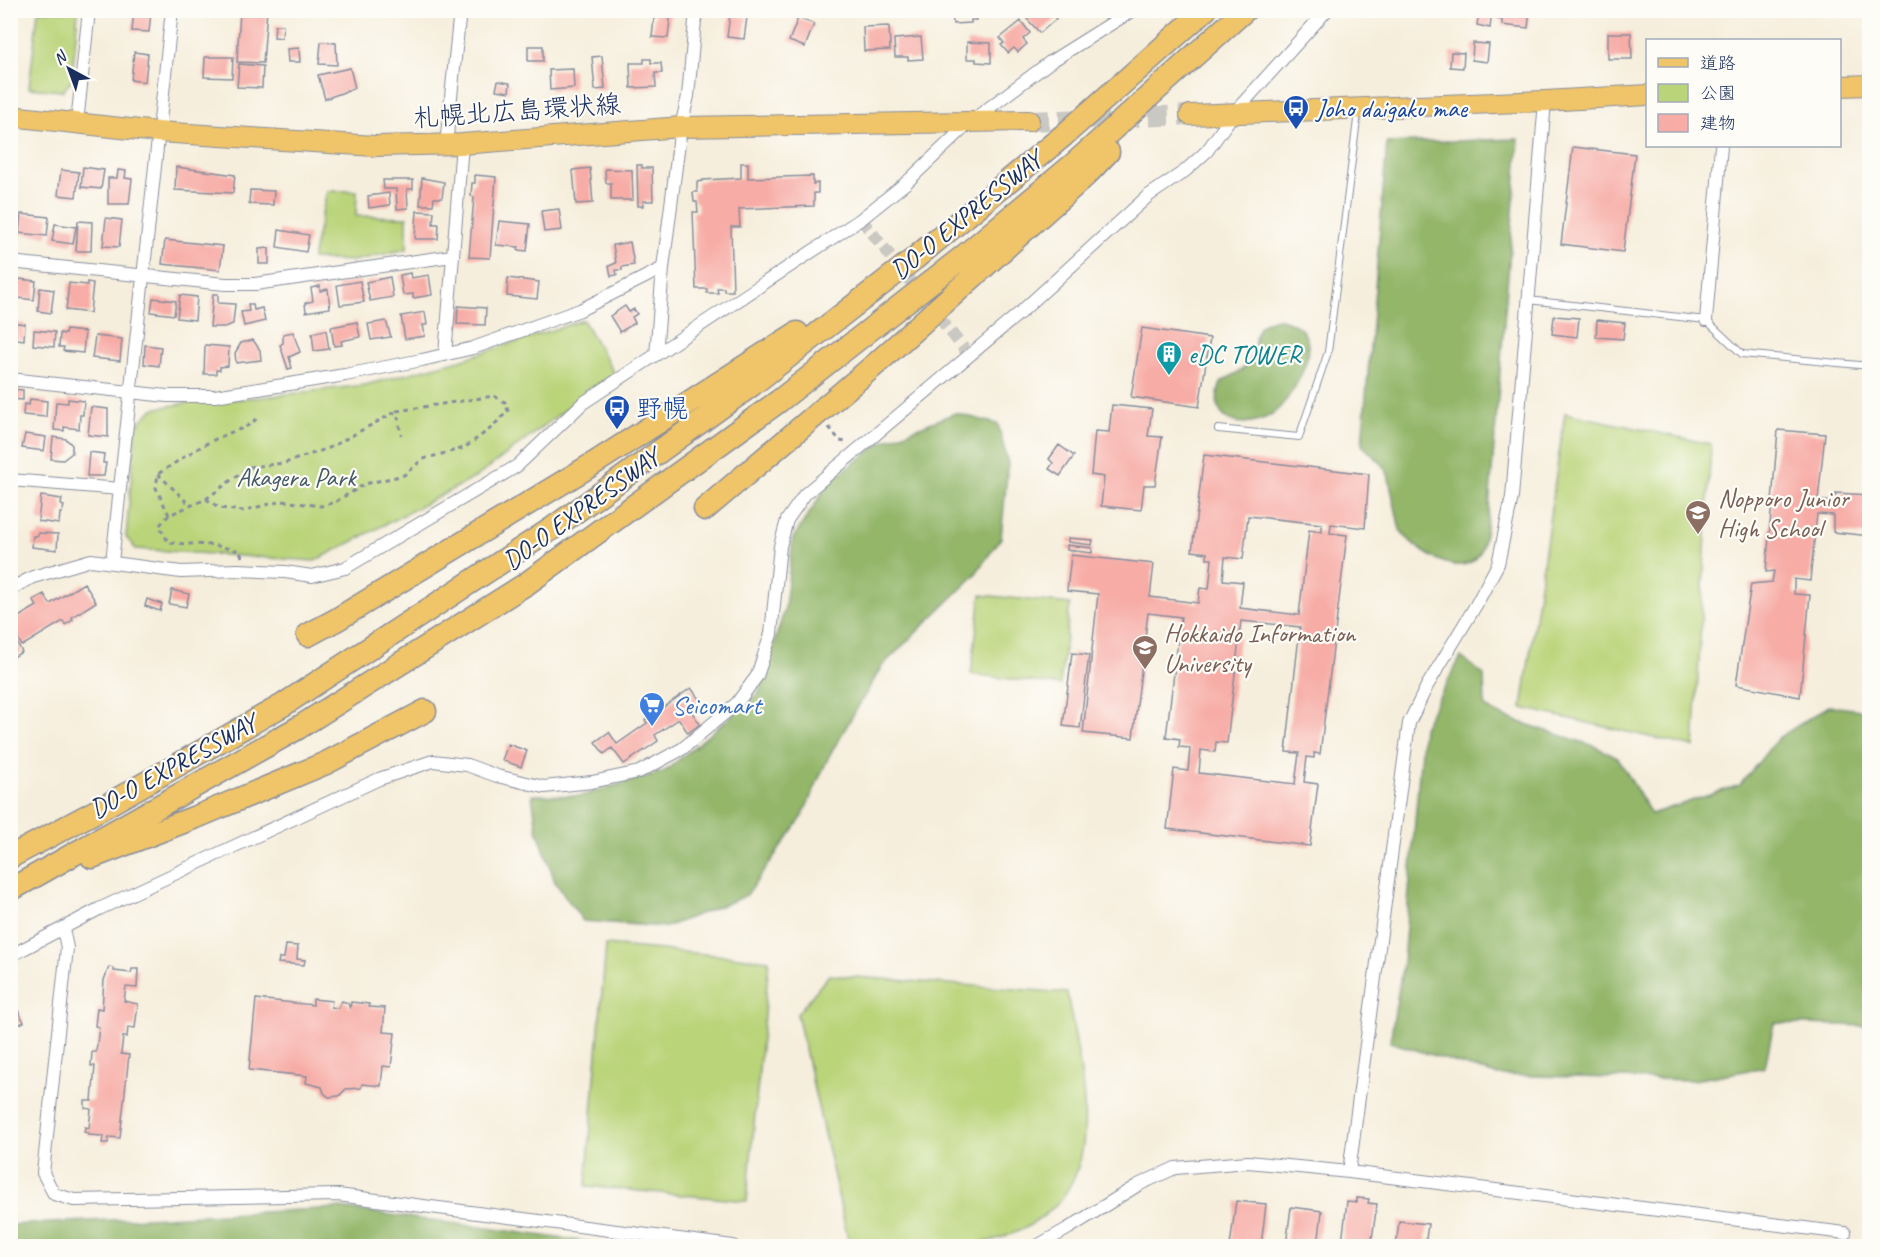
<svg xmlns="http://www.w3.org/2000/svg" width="1880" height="1257" font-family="Caveat,'Klee One',sans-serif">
	<rect width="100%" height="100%" fill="#fdfcf7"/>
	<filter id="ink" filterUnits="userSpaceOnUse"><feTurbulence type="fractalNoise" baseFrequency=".0167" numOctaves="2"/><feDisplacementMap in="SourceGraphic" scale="12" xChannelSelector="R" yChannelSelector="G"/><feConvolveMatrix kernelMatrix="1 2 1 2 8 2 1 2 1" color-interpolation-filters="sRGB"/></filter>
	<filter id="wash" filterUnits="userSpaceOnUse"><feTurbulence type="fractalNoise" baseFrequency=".008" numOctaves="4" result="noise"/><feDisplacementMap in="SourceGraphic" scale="24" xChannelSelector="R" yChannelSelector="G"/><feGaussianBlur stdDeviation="1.35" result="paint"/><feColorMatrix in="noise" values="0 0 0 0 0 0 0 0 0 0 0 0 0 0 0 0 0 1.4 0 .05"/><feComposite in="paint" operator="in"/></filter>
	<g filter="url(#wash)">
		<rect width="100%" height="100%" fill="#f6eedc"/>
		<path fill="#bad479" stroke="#6a826c" stroke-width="1.5" d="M38,11H78L72,80L63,91L29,88Z
			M327,191H357L356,216L407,217V249L353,261L312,259Z
			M583,320L614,373L476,477L315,561L136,549L126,537L136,426L153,409L186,403L263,397L365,385L460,360Z
			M1565,413L1711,444L1694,747L1522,708Z
			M981,595L1070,604L1060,685L971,674Z
			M606,945L769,960L747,1201L586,1186Z
			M829,975L1067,993C1075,1039 1087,1087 1084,1134C1080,1205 1029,1238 962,1246C924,1251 885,1244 848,1239L797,1014Z"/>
		<path fill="#93b669" stroke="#577264" stroke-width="1.5" d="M1519,139L1489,508C1487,520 1485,544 1479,554C1460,583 1413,548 1400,530L1388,474L1380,462L1362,445L1387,143Z
			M1280,319C1316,327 1312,355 1298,381C1291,394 1282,409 1269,416C1240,431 1206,421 1221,383C1229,376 1242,372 1248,364C1262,346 1244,322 1280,319Z
			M955,413L998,424L1008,464L1001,538L974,576L882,666L829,756L801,819L746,896L666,927L583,921L555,882L537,829L532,795L580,796L665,771L759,693L785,608L793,538L831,480L882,442Z
			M1461,657L1484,675L1485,707L1504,717L1594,746L1618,758L1651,814L1740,785L1778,738L1829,706L1869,711V1026L1774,1023L1765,1067L1694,1080L1496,1075L1390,1042L1403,962L1423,727Z
			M340,1208L618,1246H11V1225Z"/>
		<g id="blocks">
			<path fill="#f7aca6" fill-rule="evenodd" d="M134,10L151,12L149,32L132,31Z
				M240,10H267L263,63L237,62Z
				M655,10H671L668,38L652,37Z
				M893,10H910V16L893,17Z
				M964,10H975L976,20H971V23L953,24L952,13L964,12Z
				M984,10H1004V18L984,16Z
				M1036,10H1048L1056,19L1040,33L1027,19Z
				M1486,10H1492L1490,28L1477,25L1479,12L1486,13Z
				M1498,10H1530L1528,28L1502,25V20L1497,19Z
				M730,15L747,17L744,39L727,37Z
				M798,18L814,24L805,47L789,41Z
				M1021,21L1030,33L1023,39L1027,44L1018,52L1014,48L1008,53L1001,45L1004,43L1000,38Z
				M275,25H283L282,38L274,37Z
				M889,26L890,50L864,51L863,27Z
				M1608,33H1631L1632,59H1608Z
				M921,37L923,59L908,60V57H895L894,39Z
				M321,42L336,43L337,65L319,64Z
				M967,42L991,43V63L976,62V59H967Z
				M1473,43L1489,44L1487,62L1472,60Z
				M528,46H543V61H528Z
				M299,48L300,62H288L287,49Z
				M134,52L148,54L145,82L131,80Z
				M1451,52L1464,53L1463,68L1450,67Z
				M602,56L605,89L595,90L592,57Z
				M205,57H233L232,78L204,77Z
				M644,59H651V63H661L662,73H655L656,87L631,88L630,63H644Z
				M239,64L263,66L262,88L237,87Z
				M350,68L355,88L325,99L318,75Z
				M573,69L574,88L550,90L549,70Z
				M498,81L510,83L509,92L496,90Z
				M1573,147L1635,154L1623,252L1561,244Z
				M741,163H748V178L813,176V184L818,183V193H814V206L739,209L740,227H731L733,291H724V288H717L718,293H707V289H696L693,212H698L697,202H694L693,192H697V182L703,181V180L741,178Z
				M637,165H642V168H652L653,201H643V206H638Z
				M83,167L104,170L101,189L81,187Z
				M176,167L235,175L233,193L175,190Z
				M590,168L593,203L576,204L573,170Z
				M605,169L632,170L633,200H611V183H606Z
				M61,170L79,172L76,197L58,195Z
				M118,170L126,171L125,178L132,179L129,204H108V178H117Z
				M475,175L496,177L490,258L469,257L474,197L471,196L472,183H475Z
				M422,178L444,182L442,198H434L433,205H420Z
				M383,180H413V189H407L408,208L397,209L396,189H384Z
				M250,190L274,191L273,205L249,204Z
				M389,193L390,205L369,208L368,196Z
				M559,209L562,230L544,232L541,211Z
				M417,211L434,212L433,224H439L438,239H415Z
				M21,214L49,217L47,236L19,233Z
				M106,218L122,220L119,247L103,246Z
				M78,221L92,222L91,251H76Z
				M499,221L530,224L527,251L518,250L519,247L496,245Z
				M55,224L76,227L73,244L52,241Z
				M279,230L309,235L306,252L277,247Z
				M165,240L223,246L220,270L162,264Z
				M630,242L634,265L622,267V270H616L617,275L611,276L609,266L616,263L613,245Z
				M269,248V264H259V249Z
				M410,273L411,278L429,275L432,295L413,298V294L403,295L400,275Z
				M390,277L393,297L370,301L366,282Z
				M10,278L36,281L34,300L10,297Z
				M508,278L539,282L537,299L507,296Z
				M360,281L364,302L340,305L337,285Z
				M87,282L93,283L90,313L66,310L69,283L87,285Z
				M320,286V291L328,289L330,308L306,312L305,303L313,301L311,288Z
				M40,288L54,290L51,313L38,311Z
				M213,294H218V303L235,304L233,324L224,327H210Z
				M180,295L197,297L195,320L177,318Z
				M153,298L176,301L174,315L151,312Z
				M248,304H253L254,310L262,308L265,321L244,326L241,312L249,311Z
				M458,306L486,308L485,325L457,324Z
				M625,306L629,312L634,309L637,314L632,317L635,323L620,332L610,316Z
				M425,312L427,325H423L425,336L405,339L401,316Z
				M1554,316L1579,318L1577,337L1552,334Z
				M1597,320L1625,323L1623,339L1596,337Z
				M386,321L391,337L371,340L368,324Z
				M10,322L25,324L24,340L10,338Z
				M357,322L360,337L341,341L342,345L334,346L331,327Z
				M1142,328L1210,338L1199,407L1131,397Z
				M34,330L55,332L54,347L33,345Z
				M66,330L85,332L83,353L63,351L64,347H59L60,333L65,334Z
				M326,330L329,349L314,351L312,333Z
				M293,332L300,352L289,357L292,368L288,369L280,345L283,343V334Z
				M95,336L122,339L120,361L92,358Z
				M253,340L260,350L261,360L236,363L235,353L241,343Z
				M145,345L161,347L159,366L144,364Z
				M205,345L229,347L228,366L220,367V370H216V374H204Z
				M11,389L23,390V400L10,399Z
				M30,399L47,401L46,417L23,415L24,404L29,405Z
				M68,399L84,401L83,415H80L79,429L64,427V431L54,430L56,402L68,403Z
				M1112,405L1152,409L1148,436L1162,437L1155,485H1144L1141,510L1101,506L1104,477L1091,475L1095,431L1109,432Z
				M91,407L108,409V437L88,435Z
				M1778,430L1825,434L1818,500L1834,502L1836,493L1870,495V536L1833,532V515L1817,514L1810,581L1794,579V594L1810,595L1800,697L1736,685L1751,584L1772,582L1774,571L1766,572Z
				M25,434L46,437L44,451L22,448Z
				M53,437L66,439L72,445V453L63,460L51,459Z
				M1059,445L1074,456L1060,476L1049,469L1053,463L1049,459Z
				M89,452L104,454L103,463H106L104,476H87Z
				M1204,455L1369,474L1365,528L1331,524L1330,533L1347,535L1320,754L1314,753V758L1307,757L1304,782L1318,784L1310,846L1167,829L1174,769L1188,771L1190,748L1179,747L1180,739L1166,737L1181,617L1148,613L1133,738L1083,733L1098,594L1067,591L1071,555L1154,564L1150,597L1198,603L1200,588L1209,589L1212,559H1207V553L1192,551ZM1248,516L1322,524V532L1309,530L1299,615L1240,608L1243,582L1223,580L1225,557L1243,559ZM1241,621L1300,627L1286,752L1299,753L1295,784L1199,773L1201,750L1215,752L1216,742L1227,743Z
				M41,496L62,499L61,505L64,506L62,513H60L59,524L38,521Z
				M38,533L58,534L57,550L32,547L33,536H38Z
				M1068,538L1093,540L1092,545L1068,542Z
				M1067,545L1092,548V553L1067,550Z
				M84,583L96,602L72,617L73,620L65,625L63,621L22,646L17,637L10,641V622L37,606L33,600L44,594L50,604Z
				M172,590L189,594L186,607L169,604Z
				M147,599L162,604L160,611L145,606Z
				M16,641L22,652L10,659V644Z
				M1072,653L1089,655L1080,728L1063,726Z
				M691,688L702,703L691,711L700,724L688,733L679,719L655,735L658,741L624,764L612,748L604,754L595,742L609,732L617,744L647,723L645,720Z
				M508,744L527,751L521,767L502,760Z
				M286,945L298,946L297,959L305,960L304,965L278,963L279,958H284Z
				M109,967L114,968V971L131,973L132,969H138L137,988L126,987L124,1001L138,1004L135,1028L128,1027L127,1037H123L121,1054L129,1055L120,1138L109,1137L108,1143H102L103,1136L88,1135L89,1133L84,1132L85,1127L89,1128L91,1109L85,1108V1101H92L95,1066H91L92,1052H96L99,1027L95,1026L97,1008L102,1009L104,980Z
				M256,999L313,1005V999L332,1001L331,1007L338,1008L342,1001L348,1003L350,1009L351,1002L369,1004V1007L385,1008L383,1032L395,1033L391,1067L383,1066L381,1086L362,1084L361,1088L346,1089L339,1096L329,1097L324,1093L322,1087L306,1083L307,1076L249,1070Z
				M13,1001L24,1022L10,1029V1002Z
				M1357,1198L1369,1199L1368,1203L1377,1204L1371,1246L1342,1243L1347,1201L1357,1202Z
				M1236,1201L1266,1204L1261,1246H1230Z
				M1291,1207L1322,1211L1318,1246H1286Z
				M1399,1221L1428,1224L1425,1246H1396Z"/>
		</g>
	</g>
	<g filter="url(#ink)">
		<use href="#blocks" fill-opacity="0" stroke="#888e9d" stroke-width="1.5"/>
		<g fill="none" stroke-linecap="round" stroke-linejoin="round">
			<path stroke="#cac8c3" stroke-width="12" stroke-dasharray="12 6" stroke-linecap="butt" d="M861,219L969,355"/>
			<path stroke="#cac8c3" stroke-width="20" stroke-dasharray="20 10" stroke-linecap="butt" d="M1029,121L1190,115"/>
			<defs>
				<path id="lane" d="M1528,300L1706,320L1742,354L1870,366
					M1218,429L1299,437L1328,352L1358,112"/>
				<path id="street" d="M77,123L89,10
					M446,145L460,10
					M10,262L225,284H255L452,256
					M1706,320L1721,146
					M445,355L462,144
					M656,355L663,268L681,127L688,96L696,10
					M10,379L167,396H215L345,375L422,360L473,348L580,310L663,268
					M10,480L120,489
					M112,562L172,10
					M10,589L33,577L91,560L181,572L237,570L285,572L312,576L345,568L517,466L583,403L861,219L907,182L969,123L1050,62L1133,10
					M63,928L67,948L43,1173L54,1194L74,1200L338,1195L733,1246
					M10,956L99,909L379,779L433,761L467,765L497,776L544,787L592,782L639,772L682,749L737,703L757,676L771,634L780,546L787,520L805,494L1022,311L1148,196L1185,171L1207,151L1234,113L1327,10
					M1349,1172L1409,723L1427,686L1476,605L1498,564L1512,497L1545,101
					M1037,1246L1069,1228L1138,1185L1175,1168L1248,1162L1349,1172L1845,1233"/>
				<path id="primary" d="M1840,86L1870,85
					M1190,115L1545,101L1648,95
					M10,116L158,132L375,146L462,144L681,127L1029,121"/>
				<path id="highway" d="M705,509L877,363L1086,175L1108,152
					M308,635L336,620L593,464L797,333
					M10,857L102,808L283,705L553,528L753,384L914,259L1064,135L1205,10
					M92,857L201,815L326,763L425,711
					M10,890L298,728L526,584L779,401L964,256L1075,163L1245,10"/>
			</defs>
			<use href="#lane" stroke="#888e9d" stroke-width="8"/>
			<use href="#street" stroke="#888e9d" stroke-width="14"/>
			<use href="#primary" stroke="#888e9d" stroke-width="22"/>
			<use href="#highway" stroke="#888e9d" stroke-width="25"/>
			<path stroke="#888e9d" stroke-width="3" stroke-dasharray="4.5 4.5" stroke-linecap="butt" d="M607,404L618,420
				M829,427L840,441L846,442
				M158,474L191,506
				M206,499L249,467L285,463L329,448L397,411
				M169,515L156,488L158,474C178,461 198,447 220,437C234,430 246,430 257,418
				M242,557L240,551L213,545L169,543L159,526L169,515L206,499L220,508L242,511L282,501L321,506L335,502L365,484L404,475L423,459L464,448L490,429L508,411L505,402L494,396L397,411L401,435"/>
			<use href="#lane" stroke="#fff" stroke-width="6"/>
			<use href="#street" stroke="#fff" stroke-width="12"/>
			<use href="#primary" stroke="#f0c469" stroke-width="20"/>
			<use href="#highway" stroke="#f0c469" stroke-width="22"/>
		</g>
	</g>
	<defs>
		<symbol id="bus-pin" viewBox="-11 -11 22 30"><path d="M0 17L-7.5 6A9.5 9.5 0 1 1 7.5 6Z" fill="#1a4fb4" stroke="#fdfcf7"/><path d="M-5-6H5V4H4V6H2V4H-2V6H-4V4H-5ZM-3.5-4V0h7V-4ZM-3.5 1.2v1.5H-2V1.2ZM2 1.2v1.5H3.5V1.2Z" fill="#fff"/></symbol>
		<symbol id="building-pin" viewBox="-11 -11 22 30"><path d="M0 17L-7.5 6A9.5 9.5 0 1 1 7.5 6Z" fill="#0f9aa8" stroke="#fdfcf7"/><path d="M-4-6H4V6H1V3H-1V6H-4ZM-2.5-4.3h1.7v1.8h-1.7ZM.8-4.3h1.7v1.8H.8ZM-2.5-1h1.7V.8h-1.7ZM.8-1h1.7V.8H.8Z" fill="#fff"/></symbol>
		<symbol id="school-pin" viewBox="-11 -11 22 30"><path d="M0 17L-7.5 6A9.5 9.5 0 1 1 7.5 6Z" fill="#8d6e63" stroke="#fdfcf7"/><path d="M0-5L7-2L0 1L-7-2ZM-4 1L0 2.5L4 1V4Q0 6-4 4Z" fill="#fff"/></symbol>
		<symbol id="university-pin" viewBox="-11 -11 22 30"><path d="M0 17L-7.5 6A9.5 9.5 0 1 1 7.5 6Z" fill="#8d6e63" stroke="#fdfcf7"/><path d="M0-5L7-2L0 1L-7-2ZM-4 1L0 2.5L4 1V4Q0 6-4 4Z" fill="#fff"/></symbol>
		<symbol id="supermarket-pin" viewBox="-11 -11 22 30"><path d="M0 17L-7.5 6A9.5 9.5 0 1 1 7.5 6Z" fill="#3f7fe0" stroke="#fdfcf7"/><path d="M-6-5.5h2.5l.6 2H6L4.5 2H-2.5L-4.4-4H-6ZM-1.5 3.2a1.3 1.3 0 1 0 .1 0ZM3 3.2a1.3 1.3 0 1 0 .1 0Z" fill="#fff"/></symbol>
	</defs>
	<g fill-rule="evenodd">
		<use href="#bus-pin" x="1281" y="93" width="30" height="40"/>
		<use href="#building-pin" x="1154" y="339" width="30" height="40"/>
		<use href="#bus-pin" x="602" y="393" width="30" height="40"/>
		<use href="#school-pin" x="1683" y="498" width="30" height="40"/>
		<use href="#university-pin" x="1130" y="633" width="30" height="40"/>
		<use href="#supermarket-pin" x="637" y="690" width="30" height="40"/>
	</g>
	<g text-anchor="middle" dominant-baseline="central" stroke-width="4.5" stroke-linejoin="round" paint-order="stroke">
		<g font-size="26" fill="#164399" stroke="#fdfcf7" text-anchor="start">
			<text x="1316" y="108">Joho daigaku mae</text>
			<text x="636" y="408">野幌</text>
		</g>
		<g font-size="26" fill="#1b2f5e" stroke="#fdfcf7">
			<text transform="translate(517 111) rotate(-4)">札幌北広島環状線</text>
			<text transform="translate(966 215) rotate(-39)">DO-O EXPRESSWAY</text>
			<text transform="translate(581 509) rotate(-36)">DO-O EXPRESSWAY</text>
			<text transform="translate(173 766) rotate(-29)">DO-O EXPRESSWAY</text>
		</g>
		<g font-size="26" fill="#0d838f" stroke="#fdfcf7" text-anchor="start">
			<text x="1188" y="354">eDC TOWER</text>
		</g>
		<g font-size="26" fill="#435865" stroke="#fdfcf7">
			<text x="296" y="477">Akagera Park</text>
		</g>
		<g font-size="26" fill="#785e54" stroke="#fdfcf7" text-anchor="start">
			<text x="1718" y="498">Nopporo Junior<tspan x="1718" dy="30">High School</tspan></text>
			<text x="1164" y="633">Hokkaido Information<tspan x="1164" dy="30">University</tspan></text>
		</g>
		<g font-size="26" fill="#366cbe" stroke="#fdfcf7" text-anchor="start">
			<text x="672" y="705">Seicomart</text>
		</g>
	</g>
	<rect width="1880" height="1257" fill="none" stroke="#fdfcf7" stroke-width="36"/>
	<rect x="1646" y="39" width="195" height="108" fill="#fdfcf7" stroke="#a3aaba" stroke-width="1.5"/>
	<rect x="1658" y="58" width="30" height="9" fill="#f0c469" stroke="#a3aaba" stroke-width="1.5"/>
	<text x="1700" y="69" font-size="18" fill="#1b2f5e">道路</text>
	<rect x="1658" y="84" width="30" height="18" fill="#bad479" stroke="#a3aaba" stroke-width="1.5"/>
	<text x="1700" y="99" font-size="18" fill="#1b2f5e">公園</text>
	<rect x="1658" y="114" width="30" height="18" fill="#f7aca6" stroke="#a3aaba" stroke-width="1.5"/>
	<text x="1700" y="129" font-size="18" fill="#1b2f5e">建物</text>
	<g transform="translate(69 69) rotate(319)" stroke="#fdfcf7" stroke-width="4.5" paint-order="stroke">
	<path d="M0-4.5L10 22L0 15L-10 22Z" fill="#1b2f5e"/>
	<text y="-9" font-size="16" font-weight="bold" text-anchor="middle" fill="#1b2f5e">N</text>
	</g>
</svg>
